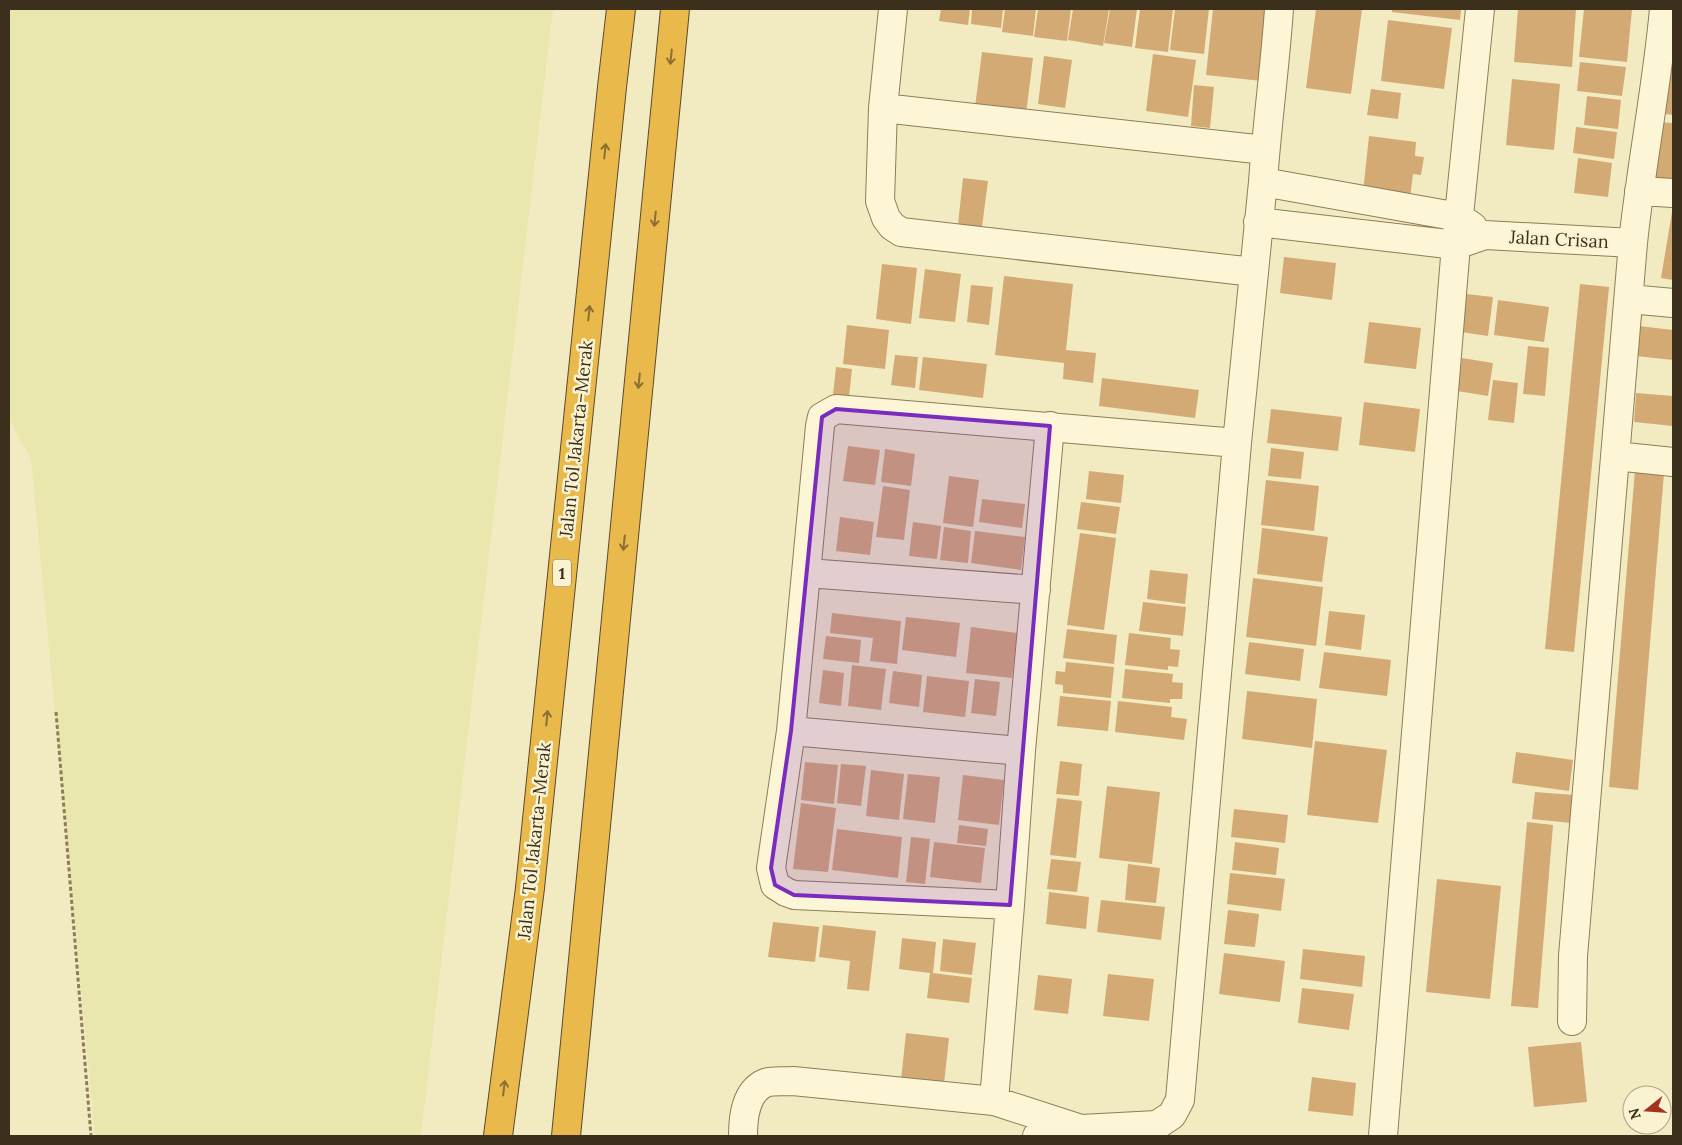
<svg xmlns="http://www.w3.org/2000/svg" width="1682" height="1145" font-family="Lora,serif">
	<rect width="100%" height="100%" fill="#f2ebc2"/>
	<path fill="#e9e7ae" d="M9,9H553L421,1136H95L31,459L9,419Z"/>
	<path fill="#d4aa74" d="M941,9H970L968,25L939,21Z
		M972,9H1003L1001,28L971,24Z
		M1005,9H1036L1033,36L1002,32Z
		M1038,9H1071L1067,41L1034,37Z
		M1073,9H1109L1103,46L1068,40Z
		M1110,9H1137L1132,47L1104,43Z
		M1140,9H1173L1168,52L1135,48Z
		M1175,9H1209L1204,54L1170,50Z
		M1213,9H1270L1262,81L1206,75Z
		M1316,9H1362L1351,94L1306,88Z
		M1392,9H1461L1460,20L1392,12Z
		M1518,9H1576L1572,67L1514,62Z
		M1584,9H1632L1627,62L1579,57Z
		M1388,20L1452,28L1444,89L1381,81Z
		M982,52L1033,58L1026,114L975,107Z
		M1153,54L1196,60L1188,117L1146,111Z
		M1044,56L1072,60L1065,108L1038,104Z
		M1580,62L1626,67L1622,96L1577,91Z
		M1664,68L1673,70V115L1658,113Z
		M1512,79L1560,84L1554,150L1506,145Z
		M1194,85L1214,87L1210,128L1191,126Z
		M1371,89L1401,93L1398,119L1367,115Z
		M1587,96L1621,100L1618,129L1584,125Z
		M1655,122L1673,123V181L1649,179Z
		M1576,127L1617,132L1614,159L1573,153Z
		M1369,136L1416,142L1415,156L1424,157L1421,175L1413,174L1410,198L1363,192Z
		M1578,158L1612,163L1608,197L1574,193Z
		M963,178L988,181L982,227L958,224Z
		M1672,212H1673V280L1661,278Z
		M1284,257L1336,263L1332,300L1280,293Z
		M882,264L917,268L911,324L876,319Z
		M925,269L961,274L955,322L919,318Z
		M1004,276L1073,284L1066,350L1096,353L1093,383L1063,379L1064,363L995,355Z
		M1580,284L1609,287L1574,652L1545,649Z
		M971,285L993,287L989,325L967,322Z
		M1466,294L1493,297L1488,336L1461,332Z
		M1498,300L1549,307L1544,342L1494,335Z
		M1369,322L1421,328L1416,369L1364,363Z
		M847,325L889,330L885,369L843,364Z
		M1639,326L1673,330V360L1636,356Z
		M1528,346L1549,348L1545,396L1523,394Z
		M895,355L918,357L915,388L891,385Z
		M923,357L987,364L983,398L919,390Z
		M1462,358L1493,363L1488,396L1457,391Z
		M836,367L852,369L849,397L833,395Z
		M1102,378L1199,390L1195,418L1099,406Z
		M1493,380L1518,383L1514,423L1488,420Z
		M1636,393L1673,396V426L1634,422Z
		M1364,402L1420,409L1415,452L1359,445Z
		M1271,409L1342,417L1338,451L1267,443Z
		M848,446L880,450L875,485L843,481Z
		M1271,448L1304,452L1301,479L1268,476Z
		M885,449L915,454L911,486L881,482Z
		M1635,470L1664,473L1638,790L1609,787Z
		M1089,471L1124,475L1121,503L1086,499Z
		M949,476L979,480L973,527L943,523Z
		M1266,480L1319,486L1314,531L1261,525Z
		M883,486L910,490L904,540L876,537Z
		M982,499L1025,504L1022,528L979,522Z
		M1081,502L1120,507L1116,534L1077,529Z
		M840,517L874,522L870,555L836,551Z
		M913,522L941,526L937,559L909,556Z
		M944,527L971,531L968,563L940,560Z
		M1262,528L1328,537L1322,582L1257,574Z
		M975,531L1025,537L1021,570L971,563Z
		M1080,533L1116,538L1104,630L1067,625Z
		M1150,570L1188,574L1185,604L1147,599Z
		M1253,578L1323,587L1316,646L1246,637Z
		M1143,602L1186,607L1183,636L1139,631Z
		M1329,611L1365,615L1361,650L1325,645Z
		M832,613L901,621L897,664L870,661L873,638L830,633Z
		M906,617L960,623L956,657L902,650Z
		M971,627L1017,633L1012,678L966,673Z
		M1067,629L1117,635L1114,664L1063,658Z
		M1129,633L1171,638L1170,649L1180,650L1178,667L1168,666V670L1125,665Z
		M826,636L861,640L859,663L823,659Z
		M1249,642L1304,649L1300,681L1245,674Z
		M1324,652L1391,660L1387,696L1319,688Z
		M1066,662L1114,667L1111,698L1063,693V685L1055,684L1056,671L1065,672Z
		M852,665L886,669L881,710L848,706Z
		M1125,669L1173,674L1172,682L1183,683L1182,699H1170V703L1122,698Z
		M823,670L844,673L841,706L819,703Z
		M893,671L922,675L919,707L889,703Z
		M927,676L969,681L965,717L923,712Z
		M975,679L1000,682L996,716L971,713Z
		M1247,691L1317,699L1312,748L1242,739Z
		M1060,696L1111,701L1108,731L1057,726Z
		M1118,701L1172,707L1171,717L1187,719L1184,740L1115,732Z
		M1315,741L1387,750L1378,823L1307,815Z
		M1516,752L1573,760L1569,791L1512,783Z
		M1060,761L1082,764L1079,796L1056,794Z
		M805,762L838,765L834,804L801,800Z
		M841,764L866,766L861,806L837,803Z
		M871,770L904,774L899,820L866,816Z
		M908,774L940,777L935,823L903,819Z
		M963,775L1004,780L999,825L958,820Z
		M1107,786L1160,792L1152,864L1099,858Z
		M1535,792L1574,795L1571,823L1532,819Z
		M1057,798L1082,801L1076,858L1050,855Z
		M801,803L836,808L828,872L793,869Z
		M1234,809L1288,815L1285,843L1231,837Z
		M1527,822L1553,825L1538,1008L1511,1006Z
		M959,825L988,829L986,846L957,843Z
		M837,829L902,837L898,878L832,870Z
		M911,837L930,839L925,884L906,882Z
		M934,842L985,848L981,883L930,877Z
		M1235,842L1279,848L1276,875L1232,870Z
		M1051,859L1081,862L1077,892L1047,889Z
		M1128,864L1160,868L1156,903L1125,900Z
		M1230,873L1285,879L1281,911L1227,904Z
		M1437,879L1501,886L1490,999L1426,992Z
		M1049,892L1089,897L1086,929L1046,924Z
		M1101,900L1165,907L1161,940L1097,932Z
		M1228,910L1259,914L1255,947L1224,944Z
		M773,922L819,927L815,962L768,957Z
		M823,925L876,931L869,991L847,989L850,961L819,957Z
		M902,938L936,942L933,973L972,978L969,1003L927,998L930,973L899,969Z
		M943,939L976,943L972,975L940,971Z
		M1303,949L1365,956L1362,987L1300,979Z
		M1224,953L1285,961L1280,1002L1219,994Z
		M1108,974L1154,979L1149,1021L1103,1016Z
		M1038,975L1072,979L1068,1014L1034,1010Z
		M1302,988L1354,994L1349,1030L1298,1023Z
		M906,1033L949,1038L944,1084L901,1080Z
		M1581,1042L1587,1102L1534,1107L1528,1047Z
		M1312,1077L1356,1083L1353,1116L1308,1111Z"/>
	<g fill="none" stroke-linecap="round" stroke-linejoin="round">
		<defs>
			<path id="minor" d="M893,9L883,108L880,201L886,218L892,226L901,232L1254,272
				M883,108L1265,150
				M1263,182L1459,217L1473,227
				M1639,191L1673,193
				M1258,222L1456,245L1485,235L1633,243
				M1629,299L1673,303
				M1615,456L1673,462
				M807,573L1036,590
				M791,731L820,426L822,417L836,409L1237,443
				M1010,905L794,895L786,892L775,885L771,868L791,731L1021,751
				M1572,1021L1573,956L1633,243C1641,165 1657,87 1664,9
				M994,1101L1010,905L1021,751L1050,426
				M743,1136C743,1118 745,1092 765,1083C773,1080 785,1082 793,1081L994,1101L1078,1128
				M1037,1136L1081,1129L1157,1125L1172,1115L1180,1100L1237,443L1263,182C1267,124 1275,67 1279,9
				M1383,1136L1456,245L1480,9"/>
			<path id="motorway" d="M498,1136L530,888L612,87L621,9
				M566,1136L675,9"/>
		</defs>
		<use href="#minor" stroke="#8e7c57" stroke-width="30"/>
		<use href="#motorway" stroke="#5b492c" stroke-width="30"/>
		<path stroke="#8e7c57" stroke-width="3" stroke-dasharray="4 2.5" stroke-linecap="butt" d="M56,712L91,1136"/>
		<use href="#minor" stroke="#fcf6d6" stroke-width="28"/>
		<use href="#motorway" stroke="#e9ba4b" stroke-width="28"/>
	</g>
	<defs><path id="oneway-shaft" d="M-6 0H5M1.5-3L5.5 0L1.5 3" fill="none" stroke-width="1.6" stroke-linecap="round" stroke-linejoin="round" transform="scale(1.25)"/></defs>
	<g stroke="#8a6e32">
		<use href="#oneway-shaft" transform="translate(671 57) rotate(96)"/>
		<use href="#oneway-shaft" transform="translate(605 151) rotate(-84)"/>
		<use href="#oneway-shaft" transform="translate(655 219) rotate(96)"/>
		<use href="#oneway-shaft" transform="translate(589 313) rotate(-84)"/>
		<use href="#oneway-shaft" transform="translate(639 381) rotate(96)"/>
		<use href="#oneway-shaft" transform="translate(624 543) rotate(96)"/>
		<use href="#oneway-shaft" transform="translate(547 718) rotate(-84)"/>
		<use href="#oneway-shaft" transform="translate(504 1088) rotate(-83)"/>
	</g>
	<path fill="#7b2cbf" fill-opacity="0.2" stroke="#7b2cbf" stroke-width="4" stroke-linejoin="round" d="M836,409L1050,426L1010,905L794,895L775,885L771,868L791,731L822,417Z"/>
	<g text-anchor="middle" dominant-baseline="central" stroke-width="5" stroke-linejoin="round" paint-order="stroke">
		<rect fill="#f9f3d2" stroke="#756a53" stroke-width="1" x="553" y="559.5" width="18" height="27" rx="4"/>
		<g font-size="16" font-weight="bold" fill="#3c301d">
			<text x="562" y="573">1</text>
		</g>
		<g font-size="18" fill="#3c301d" stroke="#f9f3d2">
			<text transform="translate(1559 239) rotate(3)">Jalan Crisan</text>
			<text transform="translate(576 439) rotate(-84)">Jalan Tol Jakarta–Merak</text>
			<text transform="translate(534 841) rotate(-84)">Jalan Tol Jakarta–Merak</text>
		</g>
	</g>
	<rect width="1682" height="1145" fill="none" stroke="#3c301d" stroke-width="20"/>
	<g transform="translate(1647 1110) rotate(253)"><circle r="24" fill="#f9f3d2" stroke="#ada58a"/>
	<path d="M0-4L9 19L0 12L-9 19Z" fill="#a33321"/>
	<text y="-8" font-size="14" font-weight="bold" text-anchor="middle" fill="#3c301d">N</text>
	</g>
</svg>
